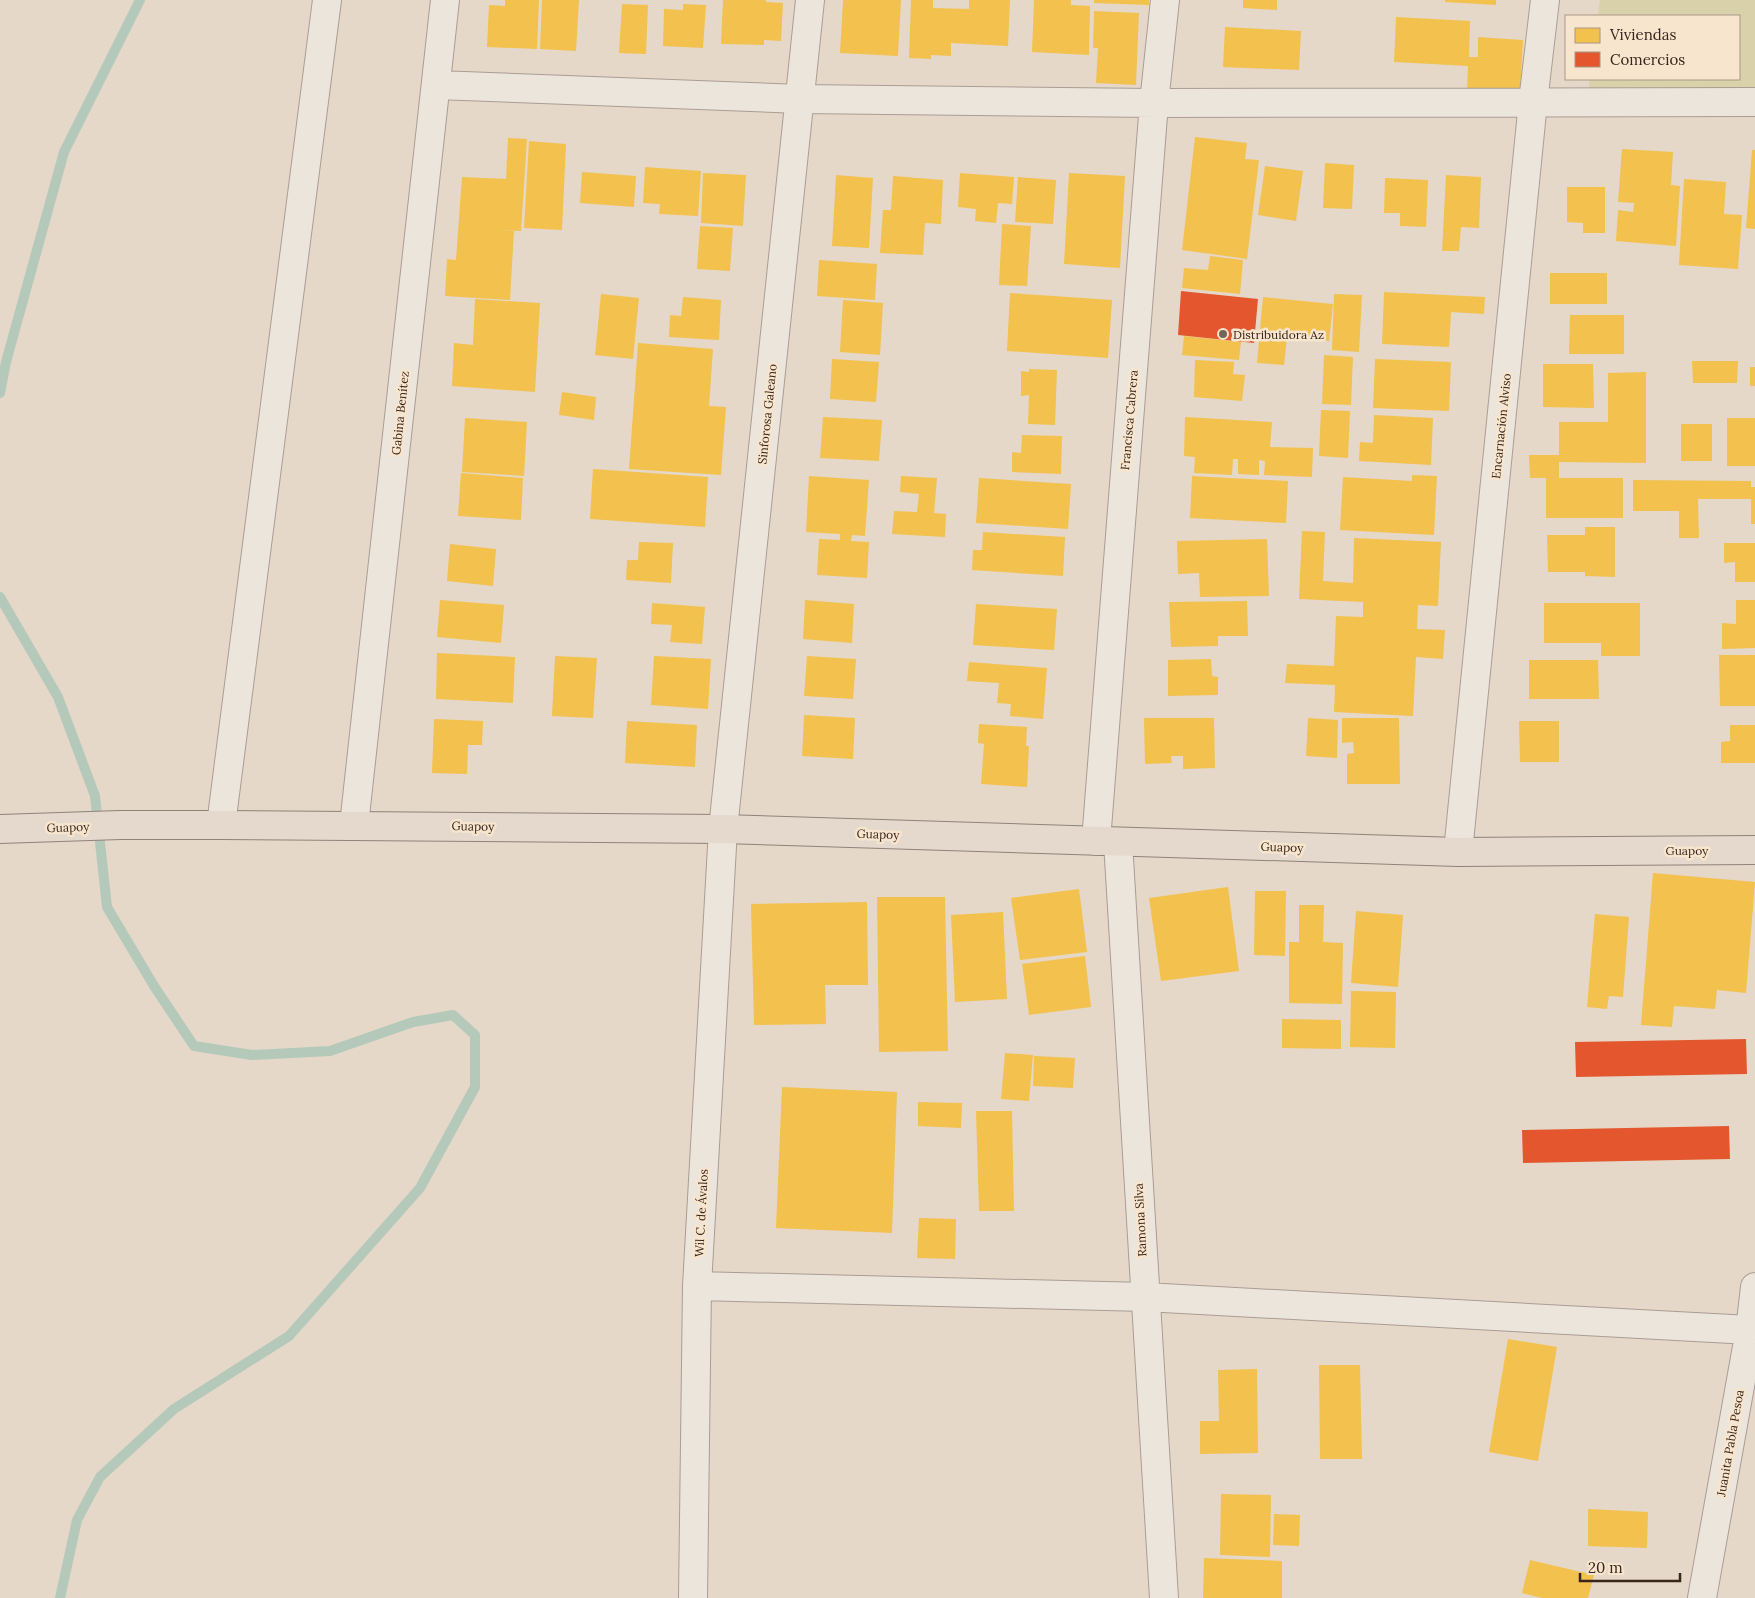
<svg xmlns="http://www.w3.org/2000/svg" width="1755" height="1598" font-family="Lora,serif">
	<rect width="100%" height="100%" fill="#e5d8c9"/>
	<path fill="#d9d1aa" d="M1600,0H1755V109L1586,107L1590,79H1739V16H1598Z"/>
	<path fill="#f2c14e" d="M505,0H539L537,49L487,47L489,5L505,6Z
		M542,0H579L576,51L540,49Z
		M723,0H766V2L783,3L781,41L764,40V45L721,44Z
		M843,0H901L898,56L840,53Z
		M911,0H933V8L969,9V0H1010L1008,46L951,43V56L931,55V59L909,58Z
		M1034,0H1071V5L1090,6L1089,55L1032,52Z
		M1094,0H1149V5L1094,3Z
		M1243,0H1277V10L1243,8Z
		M1445,0H1496V5L1445,2Z
		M622,4L648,5L646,54L619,53Z
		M683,4L706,5L703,48L663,46L664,9L683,10Z
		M1094,11L1139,13L1136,85L1096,83L1098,48H1093Z
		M1396,17L1470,21L1469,57H1478V37L1523,40L1520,93L1467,91L1468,66L1394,62Z
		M1225,27L1301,31L1299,70L1223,67Z
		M1195,137L1247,143L1245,159L1259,160L1247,259L1182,250Z
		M508,138L527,139L521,231L498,230L514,231L510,300L445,296L447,259L456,260L462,177L506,179Z
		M529,141L566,144L562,230L524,228Z
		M1622,149L1673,152L1671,185L1680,186L1676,246L1616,241L1618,210L1633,212L1634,203L1618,202Z
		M1752,150H1755V229L1746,228Z
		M1325,163L1354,165L1352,209L1323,208Z
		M1265,166L1303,171L1296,221L1258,215Z
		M645,167L701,171L698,216L659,214L660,204L643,203Z
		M582,172L636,176L634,207L580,203Z
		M703,173L746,175L743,226L701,223Z
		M960,173L1014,177L1012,204L998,203L996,223L975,221L976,209L958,207Z
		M1069,173L1125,176L1120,268L1064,264Z
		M836,175L873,178L869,248L832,246Z
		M1446,175L1481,177L1479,228L1461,227L1459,251H1442Z
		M893,176L943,180L941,224L925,223L923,255L880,253L883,210H891Z
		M1018,177L1056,180L1053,224L1015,222Z
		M1385,178L1428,180L1426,227L1400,226V213H1384Z
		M1684,179L1726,182L1724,214L1742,215L1738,269L1679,265Z
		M1567,187H1605V233H1583V223L1567,222Z
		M1002,224L1031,226L1027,286L999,285Z
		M700,226L733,228L730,271L697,269Z
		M1210,256L1243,260L1240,294L1182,288L1184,268L1208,270Z
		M819,260L877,264L875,300L817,296Z
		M1550,273H1607V304H1550Z
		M1384,292L1485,297L1484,314L1451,312L1449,347L1382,344Z
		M1010,293L1112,300L1108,358L1007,351Z
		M601,294L639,298L633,359L595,355Z
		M1334,294L1362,295L1359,352L1332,350Z
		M683,297L721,300L719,340L669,337L670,315L681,316Z
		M1263,297L1333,304L1329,341L1287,337L1284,365L1257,363Z
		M475,299L540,303L535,392L452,386L454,343L473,345Z
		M843,300L883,303L880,355L840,352Z
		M1570,315H1624V354H1569Z
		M1184,336L1241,342L1239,360L1182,355Z
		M638,343L713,349L709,406L726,407L721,475L629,469Z
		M1324,355L1353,357L1351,405L1322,404Z
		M832,359L879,362L876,402L830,399Z
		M1375,359L1451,362L1449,411L1373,408Z
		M1195,360L1234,362L1233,374L1245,375L1242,401L1194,397Z
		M1692,361H1738L1737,383H1693Z
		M1543,364H1593L1594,408L1543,407Z
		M1750,367H1755V386H1750Z
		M1029,369L1057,370L1055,425L1028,424L1029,395L1021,396V371L1029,372Z
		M1646,372V463L1559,462V478H1623V518H1546V478H1530L1529,455H1559V422H1608V373Z
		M562,392L596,397L594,420L559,415Z
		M1321,410L1350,411L1348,458L1319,456Z
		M1374,415L1433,418L1431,465L1359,461L1360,442L1373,443Z
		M823,417L882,420L879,461L820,458Z
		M1185,417L1272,422L1270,447L1313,448L1312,477L1264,475L1265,461L1259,460V475L1238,474V459H1233L1232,475L1194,473L1195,457L1184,456Z
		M465,418L527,422L524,476L462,472Z
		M1727,418H1755V466H1727Z
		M1681,424H1712V461H1681Z
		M1022,435L1062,436L1061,474L1012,472V452L1021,453Z
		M593,469L708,477L705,527L590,519Z
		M461,473L523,478L521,520L458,516Z
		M1412,475L1437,476L1434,535L1340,530L1343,477L1412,481Z
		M809,476L869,480L865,536L852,535L851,541L869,542L867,578L817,575L819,539L840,540V534L806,532Z
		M901,476L937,478L934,513L946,514L945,537L892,534L894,511L917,512L919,494L900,492Z
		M1192,476L1288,481L1286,523L1190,518Z
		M979,478L1071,484L1068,529L976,523Z
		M1633,480L1751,481V487H1755V524H1751V499H1698L1699,538H1679V511H1633Z
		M1585,527H1615V577L1585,576V572H1548L1547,535H1585Z
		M1302,531L1325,532L1323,581L1353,583L1354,538L1441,542L1438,606L1418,605L1417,629L1445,630L1443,659L1416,657L1413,716L1334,712L1335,685L1285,683L1287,664L1334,666L1336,616L1363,617V602L1299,599Z
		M983,532L1065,537L1063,576L972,570L973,550H982Z
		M1267,539L1269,596L1200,597L1199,573L1178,574L1177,541Z
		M639,542L673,543L671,583L626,580L627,560H638Z
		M1724,543H1755V582H1735V562L1724,563Z
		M450,544L496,549L493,586L447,581Z
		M440,600L504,605L501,643L437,637Z
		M805,600L854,604L852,643L803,639Z
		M1736,600H1755V648L1722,649V623L1736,624Z
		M1247,601L1248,636H1218V646L1171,647L1169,602Z
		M652,603L705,607L702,644L670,642L672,625L651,624Z
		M1544,603H1640V656H1601V643H1544Z
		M976,604L1057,609L1054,650L973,645Z
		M437,653L515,657L513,703L436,699Z
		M1719,655H1755V706H1720Z
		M555,656L597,658L593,718L552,716Z
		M654,656L711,659L708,709L651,705Z
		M807,656L856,659L853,699L804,696Z
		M1211,659L1212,676L1218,677V695L1168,696V660Z
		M1529,660H1598L1599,699H1529Z
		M969,662L1047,668L1043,719L1010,716L1011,704L997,703L999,683L967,681Z
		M804,715L855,718L853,759L802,756Z
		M1144,718H1214L1215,768L1183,769V756H1171L1172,763L1145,764Z
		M1308,718L1338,720L1337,758L1306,756Z
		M1342,718H1399L1400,784H1347V754L1354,753L1353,742L1342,743Z
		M434,719L483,721L482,745H468L467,774L432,773Z
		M627,721L697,725L695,767L625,763Z
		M1519,721H1559V762H1520Z
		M979,724L1027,727L1026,746H1029L1027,787L981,784L984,744L978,743Z
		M1730,725H1755V763H1721V742L1730,741Z
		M1653,873L1755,882L1746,993L1717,990L1715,1009L1674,1006L1672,1027L1641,1025Z
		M1228,887L1239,971L1161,981L1149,898Z
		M1079,889L1087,952L1020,960L1011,898Z
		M1255,891H1286L1285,956L1254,955Z
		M877,897H945L948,1051L879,1052Z
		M867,902L868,985H825L826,1024L754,1025L751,904Z
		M1299,905H1324L1323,942L1343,943L1342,1004L1289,1003V942H1299Z
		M1356,911L1403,915L1398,987L1351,983Z
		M1003,912L1007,999L955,1002L951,915Z
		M1595,914L1629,917L1623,997L1609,996L1607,1009L1587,1007Z
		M1085,956L1091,1007L1029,1015L1022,964Z
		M1351,991L1396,992L1395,1048L1350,1047Z
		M1282,1019L1341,1020V1049L1282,1048Z
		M1005,1053L1033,1055L1029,1101L1001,1099Z
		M1034,1056L1075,1058L1073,1088L1033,1086Z
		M782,1087L897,1092L892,1233L776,1228Z
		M918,1102L962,1103L961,1128L918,1126Z
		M976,1111H1012L1014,1211H979Z
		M919,1218L956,1219L955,1259L917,1258Z
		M1508,1339L1557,1347L1538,1461L1489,1452Z
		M1319,1365H1360L1362,1459H1320Z
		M1257,1369L1258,1453L1200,1454V1421H1219L1218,1370Z
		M1221,1494L1271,1495L1270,1557L1220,1555Z
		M1588,1509L1648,1512L1647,1548L1588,1546Z
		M1274,1514L1300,1515L1299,1546L1273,1545Z
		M1204,1558L1282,1561V1598H1203Z
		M1530,1560L1594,1575L1588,1598H1542L1522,1593Z"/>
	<path fill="#e4572e" d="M1181,291L1258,299L1254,343L1178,335Z
		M1746,1039L1747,1074L1576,1077L1575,1042Z
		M1729,1126L1730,1159L1523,1163L1522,1130Z"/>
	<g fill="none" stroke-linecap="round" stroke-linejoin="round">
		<path stroke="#b5c9ba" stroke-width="10" d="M0,393L6,362L64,152L140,0
			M0,597L58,697L95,796L107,907L154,986L194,1046L252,1055L330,1051L413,1022L453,1015L475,1035V1087L420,1188L289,1336L174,1409L100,1477L77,1520L60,1598"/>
		<defs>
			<path id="minor" d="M437,85L800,99L1154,103L1755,102
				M221,825L327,0
				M354,825L445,0
				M1096,841L1154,103L1165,0
				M1118,842L1164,1598
				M1458,852L1533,102L1545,0
				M697,1286L1145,1297L1750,1330
				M693,1598L697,1286L723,829L810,0
				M1702,1598L1750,1330L1755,1287"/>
			<path id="primary" d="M0,829L120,825H221L723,829L1458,852L1755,850"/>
		</defs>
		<use href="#minor" stroke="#aa9d93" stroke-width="30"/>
		<use href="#primary" stroke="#8f837a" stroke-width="30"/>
		<use href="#minor" stroke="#ece5dc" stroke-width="28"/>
		<use href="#primary" stroke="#e4d9cc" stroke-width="28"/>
	</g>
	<circle fill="#756458" stroke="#f7e5ce" stroke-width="2" cx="1223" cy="334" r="5"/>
	<g text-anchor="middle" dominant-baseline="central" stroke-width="5" stroke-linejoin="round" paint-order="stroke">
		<g font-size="12" fill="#38251b" stroke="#f7e5ce" text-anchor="start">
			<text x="1233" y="334">Distribuidora Az</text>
		</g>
		<g font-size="12" fill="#38251b" stroke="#f7e5ce">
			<text transform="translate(400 413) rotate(-84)">Gabina Benítez</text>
			<text transform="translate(767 414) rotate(-84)">Sinforosa Galeano</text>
			<text transform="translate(1129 420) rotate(-85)">Francisca Cabrera</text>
			<text transform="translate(1501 426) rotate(-84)">Encarnación Alviso</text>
			<text transform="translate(473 826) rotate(1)">Guapoy</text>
			<text transform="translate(68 827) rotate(-2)">Guapoy</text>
			<text transform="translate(878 834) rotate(2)">Guapoy</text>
			<text transform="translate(1282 847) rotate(2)">Guapoy</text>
			<text x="1687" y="850">Guapoy</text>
			<text transform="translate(701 1213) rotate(-87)">Wil C. de Ávalos</text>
			<text transform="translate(1140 1220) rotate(-93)">Ramona Silva</text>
			<text transform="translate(1730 1443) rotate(-80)">Juanita Pabla Pesoa</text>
		</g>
	</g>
	<rect x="1565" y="15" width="175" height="65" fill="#f7e5ce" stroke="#ab9886"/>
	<rect x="1575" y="28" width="25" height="15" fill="#f2c14e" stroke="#ab9886"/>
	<text x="1610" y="40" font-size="15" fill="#38251b">Viviendas</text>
	<rect x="1575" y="52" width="25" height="15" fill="#e4572e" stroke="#ab9886"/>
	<text x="1610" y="65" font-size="15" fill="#38251b">Comercios</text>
	<path d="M1580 1573v8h100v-8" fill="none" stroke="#38251b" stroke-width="2.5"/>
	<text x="1588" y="1573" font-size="15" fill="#38251b" stroke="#f7e5ce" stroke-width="4" paint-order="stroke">20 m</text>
</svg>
